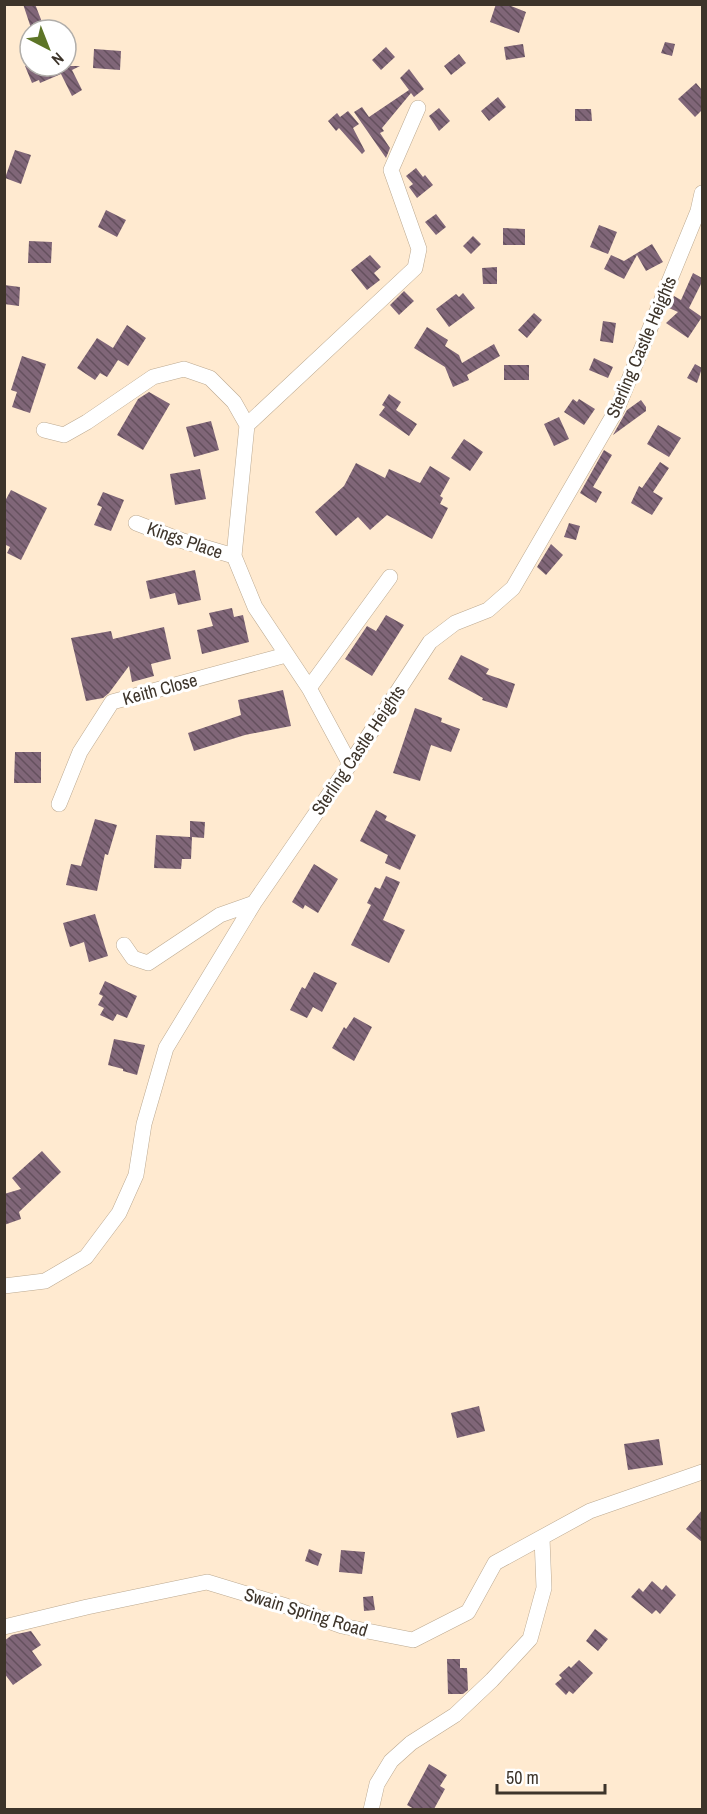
<svg xmlns="http://www.w3.org/2000/svg" width="707" height="1814" font-family="'Archivo Narrow',sans-serif">
	<defs>
		<pattern id="building-back-hatch" width="6" height="6" patternUnits="userSpaceOnUse" patternTransform="scale(1.5)"><rect width="6" height="6" fill="#806678"/><path d="M-1 5l2 2M0 0l6 6M5-1l2 2" fill="none" stroke="#64505d"/></pattern>
	</defs>
	<rect width="100%" height="100%" fill="#ffead0"/>
	<path fill="url(#building-back-hatch)" d="M23,4H35L42,22V30H30V25Z
		M496,4H506L526,12L519,33L490,22Z
		M665,42L675,44L672,56L661,53Z
		M523,44L525,57L506,60L504,47Z
		M386,47L395,57L381,70L372,60Z
		M94,49L121,51L120,70L93,68Z
		M459,54L466,63L451,75L444,66Z
		M25,66H80L72,70L82,90L72,96L61,74L40,83L39,80L32,83Z
		M409,69L424,89L414,97L411,93L382,128L384,131L380,133L390,148L386,158L354,112L362,107L369,117L409,90L400,78Z
		M696,83L702,90V110L695,117L678,99Z
		M498,97L506,107L489,121L481,111Z
		M439,108L450,121L439,131L429,116Z
		M575,109H591L592,121H575Z
		M348,111L359,124L353,128L365,151L362,154L339,128L336,131L328,121L337,113L340,117Z
		M15,150L31,155L21,184L5,178Z
		M416,168L423,177L425,175L433,185L417,198L409,187L413,184L406,176Z
		M106,210L126,220L117,237L98,227Z
		M436,214L446,227L436,235L425,222Z
		M599,225L617,232L608,254L590,247Z
		M503,228L525,229V245H503Z
		M473,236L481,244L471,254L463,246Z
		M29,241L52,242L51,263H28Z
		M652,244L663,262L646,271L637,255L624,279L604,269L611,255L624,261Z
		M370,255L381,267L374,273L380,280L367,290L351,270Z
		M497,267V284H483L482,268Z
		M693,273L702,278V282L689,308L702,317L688,338L666,323L678,312L669,308L674,296L681,300Z
		M4,285L20,287L19,306L4,304Z
		M404,291L414,301L399,315L390,305Z
		M463,293L475,308L449,327L436,309L456,294L459,297Z
		M534,313L542,320L527,338L518,330Z
		M603,321L616,323L613,343L600,341Z
		M127,325L146,338L128,366L118,360L107,377L100,373L95,380L77,368L97,338L113,348Z
		M427,327L448,340L445,346L459,355L462,363L494,344L500,356L467,375L469,380L453,387L445,367L414,348Z
		M22,356L46,364L30,413L12,407L17,392L11,390Z
		M594,358L613,367L608,378L589,370Z
		M695,364L702,368L697,383L687,378Z
		M504,365H529V380H504Z
		M149,392L170,404L143,450L117,435L138,399Z
		M389,394L401,402L396,410L417,424L409,436L379,415L385,407L382,405Z
		M573,399L577,402L579,399L595,409L584,425L564,412Z
		M641,400L646,407V411L613,435L627,410Z
		M559,417L569,439L554,446L544,424Z
		M211,421L219,450L194,457L186,427Z
		M658,425L681,438L669,457L647,444Z
		M464,439L483,452L470,471L451,458Z
		M604,450L612,455L593,487L602,492L596,503L580,493Z
		M660,462L669,468L653,492L663,498L652,515L631,503L639,486L642,488Z
		M356,463L385,478L389,469L420,483L430,466L450,478L440,496L443,498L440,504L448,508L432,539L387,515L370,530L358,517L336,536L315,512L344,486Z
		M200,469L206,499L175,505L170,474Z
		M11,490L47,508L21,560L7,553L10,547L4,544V503Z
		M103,492L124,500L111,531L94,525L102,507L97,505Z
		M569,523L580,526L576,540L564,537Z
		M551,544L563,555L546,575L537,567Z
		M195,570L201,600L178,605L175,593L150,599L146,581Z
		M232,608L234,617L243,615L249,642L202,654L197,630L213,626L209,613Z
		M386,615L404,625L372,676L345,659L367,626L376,631Z
		M164,627L171,659L151,664L154,676L132,682L129,666L109,693L103,698L86,701L71,638L111,631L113,639Z
		M461,655L489,669L486,674L515,684L507,708L482,700L483,698L448,679Z
		M283,690L291,726L245,735L194,751L188,733L241,715L238,700Z
		M415,708L442,718L441,722L460,729L451,752L431,745L420,781L393,773Z
		M15,752H41V783H14Z
		M376,810L387,816L385,820L416,835L400,870L385,863L388,855L360,841Z
		M95,819L117,825L108,855L105,854L97,891L66,885L71,864L81,866Z
		M190,821L205,822L204,838L192,837L191,859H182L181,869L154,868L156,835L190,837Z
		M314,864L338,879L318,913L305,905L303,909L292,902Z
		M386,876L400,882L383,920L405,930L389,963L351,945L371,905L367,903L375,887L380,889Z
		M95,914L108,956L89,962L84,942L70,947L63,923Z
		M314,972L337,983L322,1012L313,1007L307,1018L290,1010L302,987L305,989Z
		M105,981L137,996L127,1018L117,1014L113,1021L100,1015L104,1008L98,1005L103,996L99,994Z
		M354,1017L372,1027L354,1061L332,1048L344,1027L346,1029Z
		M114,1039L145,1045L137,1075L123,1071V1069L108,1065Z
		M42,1151L61,1172L19,1212L21,1219L4,1225V1194L21,1189L12,1178Z
		M479,1406L485,1431L457,1438L451,1413Z
		M659,1439L663,1465L628,1470L624,1444Z
		M702,1510V1542L686,1529Z
		M309,1549L322,1554L318,1566L305,1561Z
		M341,1550L365,1552L362,1574L339,1572Z
		M652,1581L662,1590L666,1585L676,1595L660,1614L656,1610L652,1614L631,1597L639,1588L643,1592Z
		M373,1596L375,1610L364,1611L363,1597Z
		M595,1629L608,1639L598,1651L586,1641Z
		M31,1631L41,1645L32,1651L42,1665L13,1685L4,1673V1641L12,1635Z
		M447,1659H460V1668H467L468,1690L463,1694H448Z
		M579,1660L593,1673L573,1694L569,1691L566,1695L555,1684L562,1678L559,1675L569,1666L571,1668Z
		M429,1764L447,1775L440,1786L445,1789L434,1809H414L407,1805Z"/>
	<g fill="none" stroke-linecap="round" stroke-linejoin="round">
		<defs>
			<path id="minor" d="M44,430L64,435L87,422L153,377L184,369L210,378L234,402L247,425
				M136,523L183,541L234,556
				M309,688L390,577
				M350,764L309,688L255,607L234,556L247,425L415,268L419,249L391,170L418,108
				M59,804L80,752L112,702L286,655
				M124,945L133,958L148,963L220,915L254,903
				M4,1286L45,1281L86,1257L119,1213L136,1175L144,1124L166,1048L254,903L350,764L430,642L455,623L488,610L513,588L617,409L698,211L702,193
				M4,1627L87,1607L207,1582L286,1606L342,1626L413,1640L468,1612L495,1563L590,1511L702,1472
				M371,1810L377,1784L391,1761L411,1743L455,1715L492,1680L530,1639L544,1588L542,1538"/>
		</defs>
		<use href="#minor" stroke="#bca990" stroke-width="16"/>
		<use href="#minor" stroke="#fff" stroke-width="15"/>
	</g>
	<g text-anchor="middle" dominant-baseline="central" stroke-width="6" stroke-linejoin="round" paint-order="stroke">
		<g font-size="18" fill="#3d342a" stroke="#fff">
			<text transform="translate(641 347) rotate(-67)">Sterling Castle Heights</text>
			<text transform="translate(185 540) rotate(19)">Kings Place</text>
			<text transform="translate(160 689) rotate(-15)">Keith Close</text>
			<text transform="translate(358 750) rotate(-56)">Sterling Castle Heights</text>
			<text transform="translate(306 1612) rotate(17)">Swain Spring Road</text>
		</g>
	</g>
	<rect width="707" height="1814" fill="none" stroke="#3d342a" stroke-width="12"/>
	<g transform="translate(48 48) rotate(138)"><circle r="28" fill="#ffffff" stroke="#b1aeaa" stroke-width="1.5"/>
	<path d="M0-4.5L10 22L0 15L-10 22Z" fill="#5d7527"/>
	<text y="-9" font-size="16" font-weight="bold" text-anchor="middle" fill="#3d342a">N</text>
	</g>
	<path d="M497 1784v9h108v-9" fill="none" stroke="#3d342a" stroke-width="3"/>
	<text x="506" y="1784" font-size="18" fill="#3d342a" stroke="#ffffff" stroke-width="4.5" paint-order="stroke">50 m</text>
</svg>
